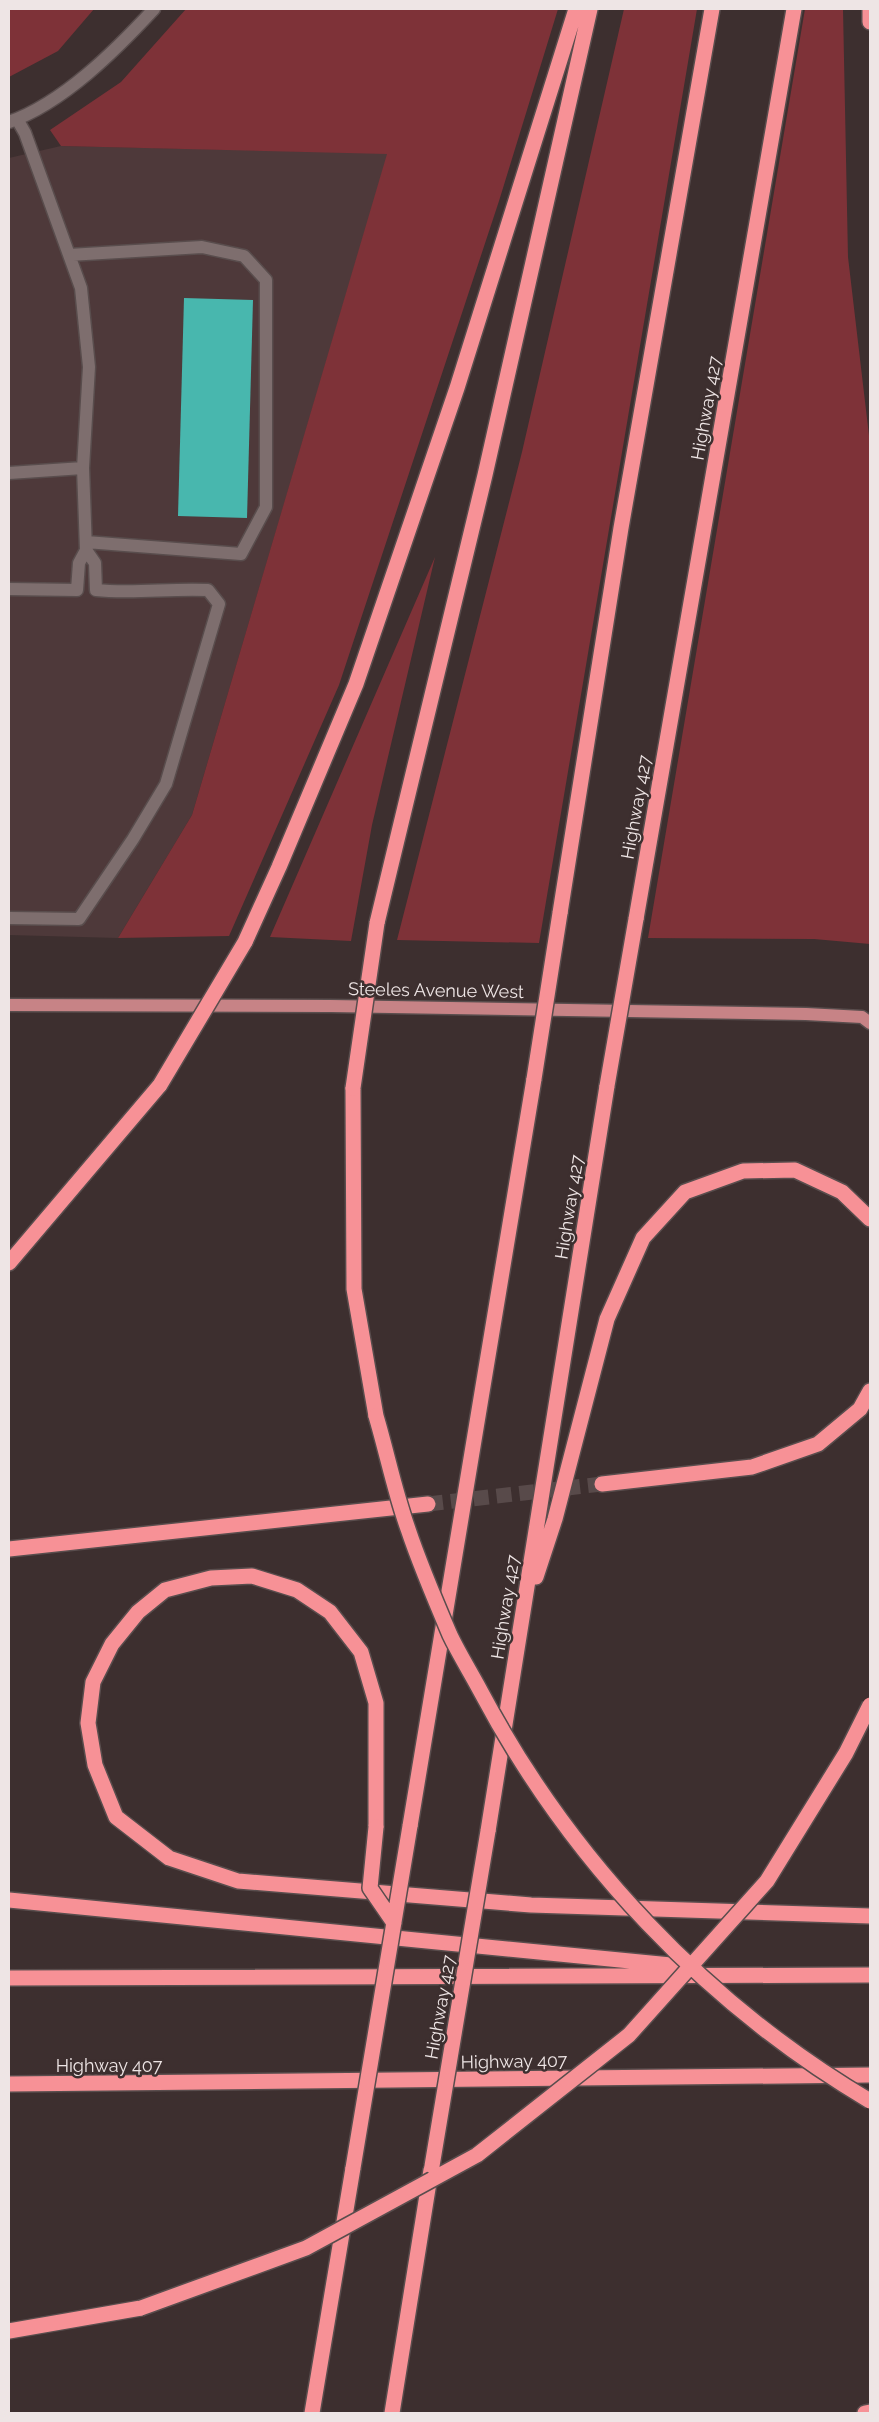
<svg xmlns="http://www.w3.org/2000/svg" width="879" height="2422" font-family="Raleway,sans-serif">
	<rect width="100%" height="100%" fill="#3d2f2f"/>
	<path fill="#4e393a" d="M61,146L388,153L192,815L118,938L9,935V158Z"/>
	<path fill="#7e3238" d="M9,9H94L58,51L9,77Z
		M186,9H558L499,201L339,685L229,936L118,938L192,815L387,154L61,146L50,130L121,82Z
		M624,9H697L539,943L397,940L522,452Z
		M805,9H843L848,257L870,444V944L814,939L648,938Z
		M435,557L372,825L351,941L270,937Z"/>
	<path fill="#48b7ae" d="M184,298L253,300L247,518L178,516Z"/>
	<g fill="none" stroke-linecap="round" stroke-linejoin="round">
		<path stroke="#584a4a" stroke-width="15" stroke-dasharray="15 8" stroke-linecap="butt" d="M428,1504L602,1484"/>
		<defs>
			<path id="minor" d="M9,122C63,103 115,51 154,9
				M69,255L202,247L244,256L266,280V507L241,554L86,542
				M9,473L83,468L89,367L81,288L25,133L17,119
				M9,589L77,590L79,563L86,550L83,468
				M9,918L79,919L133,839L166,784L219,604L208,590C171,588 133,594 96,590L95,563L86,550"/>
			<path id="major" d="M9,1005L331,1006L806,1014L862,1017L870,1023"/>
			<path id="highway" d="M870,9V22
				M560,913L621,528L712,9
				M636,919L794,9
				M377,923L485,475L590,9
				M245,942L279,867L356,684L457,388L576,9
				M353,1088L354,1289L376,1416
				M9,1263L160,1085
				M602,1484L752,1467L818,1444L860,1409L870,1391
				M9,1549L428,1504
				M536,1577L555,1519L607,1319L643,1238L685,1192L743,1171L795,1170L842,1192L870,1219
				M410,1826L534,1079
				M376,1827V1703L361,1652L330,1612L297,1590L252,1576L211,1578L165,1590L138,1612L112,1644L93,1682L88,1723L95,1765L116,1817L169,1858L238,1881L531,1905L870,1916
				M488,1831L607,1086
				M9,1900L691,1967
				M9,1978L870,1975
				M9,2084L870,2075
				M9,2331L141,2308
				M312,2413L353,2168
				M392,2413L431,2170
				M865,2413L870,2412"/>
		</defs>
		<use href="#minor" stroke="#594d4d" stroke-width="15"/>
		<use href="#major" stroke="#594d4d" stroke-width="15"/>
		<use href="#highway" stroke="#594d4d" stroke-width="18"/>
		<use href="#minor" stroke="#7e6e6e" stroke-width="12"/>
		<use href="#major" stroke="#c78386" stroke-width="12"/>
		<use href="#highway" stroke="#f79196" stroke-width="15"/>
		<defs>
			<path id="highway-bridge" d="M534,1079L560,913
				M160,1085L245,942
				M607,1086L636,919
				M353,1088L377,923
				M376,1416C387,1453 395,1493 408,1529C420,1565 435,1600 450,1635C459,1654 471,1673 481,1692C570,1860 706,2004 870,2101
				M376,1827L370,1888L394,1923
				M432,2166L488,1831
				M353,2168L410,1826
				M141,2308L306,2248L477,2155L629,2035L767,1881L846,1753L870,1705"/>
		</defs>
		<use href="#highway-bridge" stroke="#594d4d" stroke-width="18" stroke-linecap="butt"/>
		<use href="#highway-bridge" stroke="#f79196" stroke-width="15"/>
	</g>
	<g text-anchor="middle" dominant-baseline="central" stroke-width="5" stroke-linejoin="round" paint-order="stroke">
		<g font-size="18" fill="#eee5e5" stroke="#3d2f2f">
			<text transform="translate(706 408) rotate(-80)">Highway 427</text>
			<text transform="translate(636 807) rotate(-80)">Highway 427</text>
			<text transform="translate(436 990) rotate(1)">Steeles Avenue West</text>
			<text transform="translate(569 1207) rotate(-81)">Highway 427</text>
			<text transform="translate(505 1607) rotate(-81)">Highway 427</text>
			<text transform="translate(440 2007) rotate(-80)">Highway 427</text>
			<text transform="translate(514 2061) rotate(-1)">Highway 407</text>
			<text x="109" y="2065">Highway 407</text>
		</g>
	</g>
	<rect width="879" height="2422" fill="none" stroke="#eee5e5" stroke-width="20"/>
</svg>
